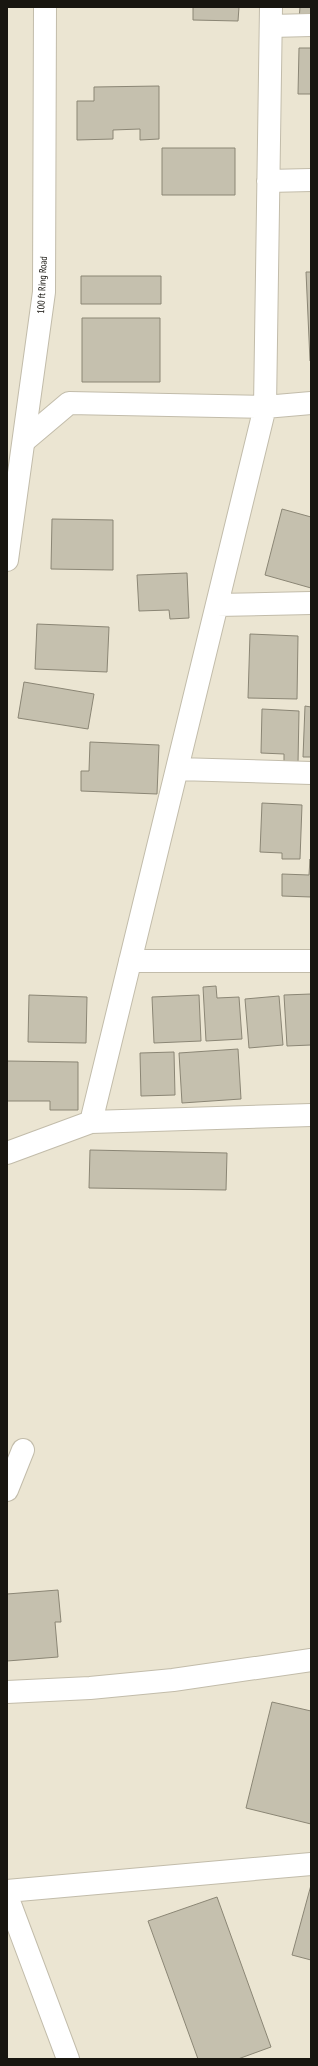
<svg xmlns="http://www.w3.org/2000/svg" width="318" height="2066" font-family="'PT Sans Narrow',sans-serif">
	<rect width="100%" height="100%" fill="#ebe5d2"/>
	<path fill="#c5c0ae" stroke="#8b8675" d="M193,7H239L238,21L193,20Z
		M300,7H311V21L299,20Z
		M299,48H311V94H298Z
		M159,86V139L140,140V129L113,130V139L77,140V101H94V87Z
		M162,148H235V195H162Z
		M306,272H311V361H310Z
		M81,276H161V304H81Z
		M82,318H160V382H82Z
		M282,509L311,517V588L265,575Z
		M52,519L113,520V570L51,569Z
		M187,573L189,618L170,619L169,610L139,611L137,575Z
		M37,624L109,627L107,672L35,669Z
		M250,634L298,636L297,699L248,698Z
		M24,682L94,694L88,729L18,718Z
		M305,706L311,707V757H303Z
		M262,709L299,711L298,763L284,762V754L261,753Z
		M90,742L159,745L157,794L81,791V771H89Z
		M262,803L302,805L300,859H282V853L260,852Z
		M310,859L311,897L282,896V874L309,875Z
		M216,986L217,998L239,997L242,1039L206,1041L203,987Z
		M311,994V1045L287,1046L284,995Z
		M29,995L87,997L86,1043L28,1042Z
		M199,995L201,1041L154,1043L152,997Z
		M279,996L283,1045L249,1048L245,999Z
		M238,1049L241,1099L182,1103L179,1053Z
		M174,1052L175,1095L141,1096L140,1053Z
		M7,1061L78,1062V1110H50V1101H7Z
		M90,1150L227,1153L226,1190L89,1188Z
		M58,1590L61,1622H55L58,1657L7,1661V1594Z
		M272,1702L311,1711V1824L246,1808Z
		M311,1885V1960L292,1955Z
		M217,1897L271,2047L238,2059H198L148,1921Z"/>
	<g fill="none" stroke-linecap="round" stroke-linejoin="round">
		<defs>
			<path id="minor" d="M271,26L311,25
				M268,181L311,180
				M24,441L69,403L265,407L311,403
				M217,605L311,603
				M177,769L311,773
				M130,961H311
				M91,1122L265,407L271,7
				M7,1153L91,1122L311,1115
				M7,1490L23,1450
				M7,1692L90,1688L173,1680L311,1660
				M7,1891L311,1864
				M7,1896L68,2059"/>
			<path id="major" d="M7,560L44,292L45,7"/>
		</defs>
		<use href="#minor" stroke="#c2bcaa" stroke-width="24"/>
		<use href="#major" stroke="#c2bcaa" stroke-width="24"/>
		<use href="#minor" stroke="#fff" stroke-width="22"/>
		<use href="#major" stroke="#fff" stroke-width="22"/>
	</g>
	<g text-anchor="middle" dominant-baseline="central" stroke-width="3.5" stroke-linejoin="round" paint-order="stroke">
		<g font-size="10" fill="#181610" stroke="#fff">
			<text transform="translate(42 285) rotate(-87)">100 ft Ring Road</text>
		</g>
	</g>
	<rect width="318" height="2066" fill="none" stroke="#181610" stroke-width="16"/>
</svg>
